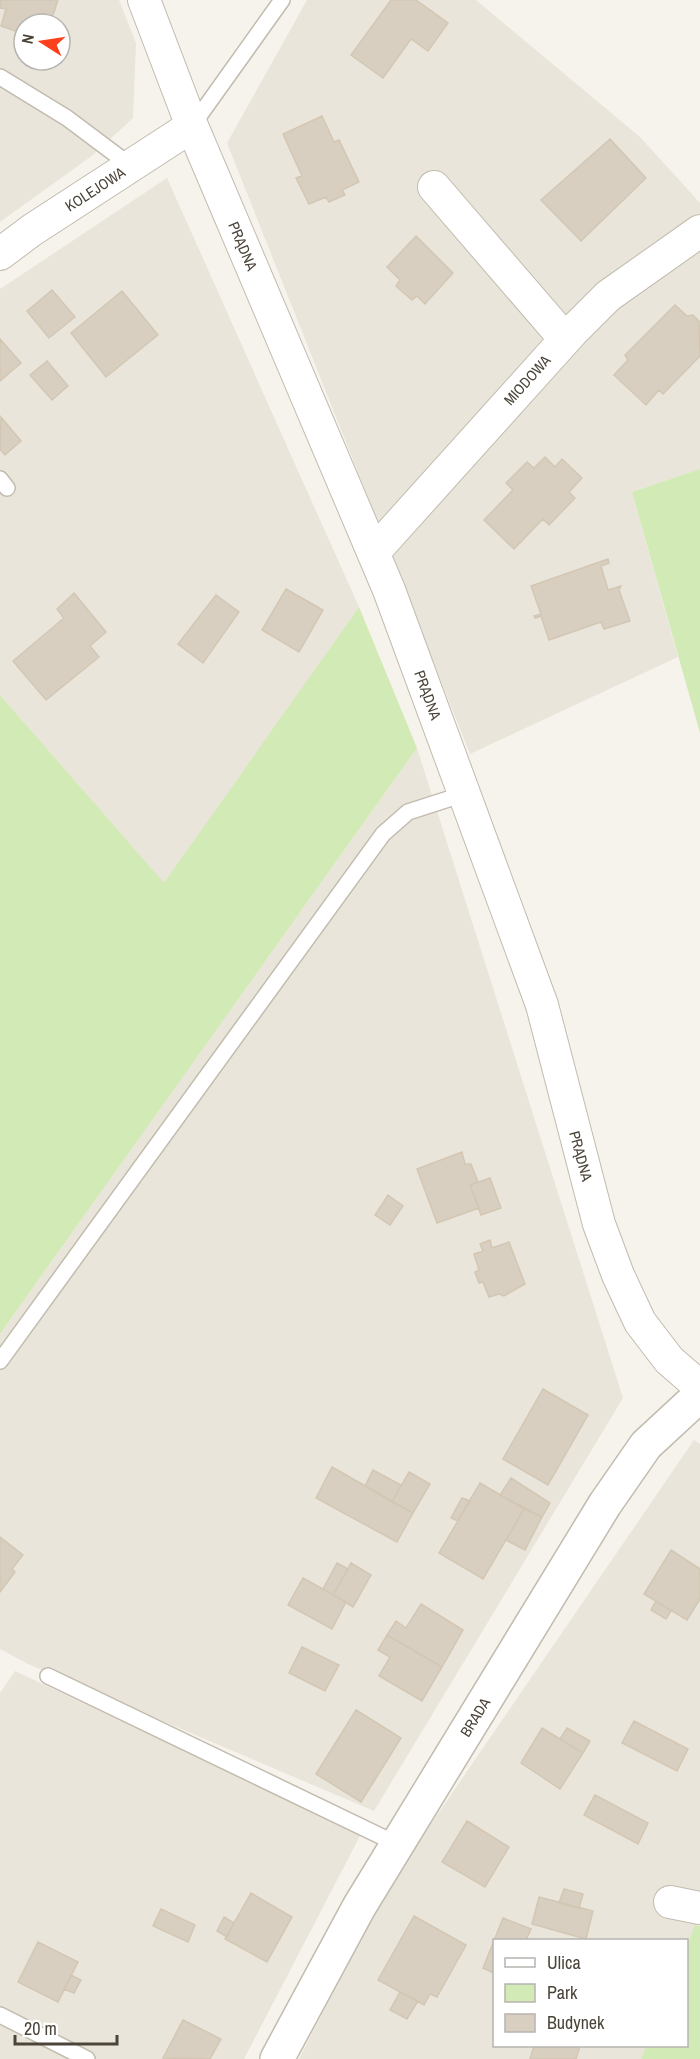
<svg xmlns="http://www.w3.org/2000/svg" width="700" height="2059" font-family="'Archivo Narrow',sans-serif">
	<rect width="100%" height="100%" fill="#f6f3ec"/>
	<path fill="#eae5da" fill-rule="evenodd" d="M0,0H119L136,43L133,118L93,155L0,222ZM24,24H60V60H24Z
		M307,0H476L640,137L700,203V469L632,492L678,657L470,754L227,143Z
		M167,178L359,607L164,884L0,695V289Z
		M417,748L623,1398L374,1811L28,1664L0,1649V1334Z
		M694,1440L700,1444V1914L687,1947L686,1940H494V2046H646L641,2059H299L363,1935L422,1837Z
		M15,1671L361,1834L244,2059H0V1693Z"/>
	<path fill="#d2eab5" d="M700,469V733L632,492Z
		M359,607L417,748L0,1334V695L164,883Z
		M695,1925L700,1926V2059H641L646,2046H686L687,1947Z"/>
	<path fill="#d8cfc1" stroke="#d3c7b4" stroke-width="1.5" d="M1,0H58L50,24H24V34L1,26L6,9L0,8Z
		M391,0H416L448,23L428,51L411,39L383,78L351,55Z
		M322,116L334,142L339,140L359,182L342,190L345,195L329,202L326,197L309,204L296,178L302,176L283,134Z
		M610,139L646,178L581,241L541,200Z
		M416,236L453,273L425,304L417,296L412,300L396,286L400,280L387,267Z
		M52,290L75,317L49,338L27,311Z
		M122,291L158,335L106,377L71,333Z
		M675,305L687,316L693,315L699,321L700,356L663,394L659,390L646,405L614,375L628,360L625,355Z
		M0,339L21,363L0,381Z
		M47,361L68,386L52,400L30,375Z
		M1,417L21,441L5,455L0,449Z
		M545,457L555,467L562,459L582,478L569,492L575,498L549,525L543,519L514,549L484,520L513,490L506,483L527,462L534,468Z
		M608,559L609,563L601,566L608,590L621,586L619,590L630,621L604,629L601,622L549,640L541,616L535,618L534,616L541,614L531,586Z
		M286,589L323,610L299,652L262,630Z
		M74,593L106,632L90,646L99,657L46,700L13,661L64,618L57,609Z
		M216,595L239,612L203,663L178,644Z
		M462,1152L465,1164H471L478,1182L470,1185L479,1208L437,1223L417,1169Z
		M490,1178L501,1208L481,1215L470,1185Z
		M388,1195L403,1206L390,1225L375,1215Z
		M490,1240L492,1248L509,1242L525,1284L504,1296L499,1294L489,1297L483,1282L479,1283L475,1272L479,1270L474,1254L483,1251L480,1244Z
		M543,1389L588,1415L548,1485L503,1459Z
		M332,1467L413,1513L397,1542L316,1498Z
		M373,1470L401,1485L392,1502L365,1486Z
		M409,1472L430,1484L413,1513L392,1502Z
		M511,1478L550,1503L542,1517L500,1495Z
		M480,1483L524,1509L483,1579L439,1553Z
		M462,1498L470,1501L458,1521L451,1518Z
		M524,1509L542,1517L525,1550L506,1540Z
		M0,1537L23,1555L12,1569L15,1572L0,1592Z
		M671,1550L700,1569V1599L687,1620L644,1594Z
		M337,1563L348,1569L333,1595L323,1589Z
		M351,1563L371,1575L353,1607L333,1595Z
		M303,1578L346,1602L332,1629L288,1605Z
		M656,1601L671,1611L666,1619L651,1610Z
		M421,1604L463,1630L442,1667L387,1635L396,1621L406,1628Z
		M387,1635L442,1667L422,1701L379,1676L390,1657L378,1650Z
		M302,1647L339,1665L325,1691L289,1673Z
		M356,1710L401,1738L361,1802L316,1774Z
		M634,1721L688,1749L677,1771L622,1743Z
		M542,1728L583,1753L560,1789L521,1763Z
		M567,1728L590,1741L583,1753L560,1739Z
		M595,1795L648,1823L638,1844L584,1815Z
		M467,1821L509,1847L485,1887L442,1862Z
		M564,1889L583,1894L579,1908L559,1903Z
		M251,1893L292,1917L267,1962L225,1939Z
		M539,1897L593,1911L586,1939L532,1924Z
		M161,1909L195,1925L188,1942L153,1926Z
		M414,1916L466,1945L437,1997L430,1994L424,2005L378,1980Z
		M224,1917L234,1923L227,1937L217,1931Z
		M503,1918L531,1929L526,1940H494V1973L483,1968Z
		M38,1942L78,1962L58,2002L18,1982Z
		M71,1975L81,1980L74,1993L64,1989Z
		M400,1992L418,2001L407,2019L390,2010Z
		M183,2020L221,2039L210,2059L163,2058Z
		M534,2046H580L576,2059H530Z"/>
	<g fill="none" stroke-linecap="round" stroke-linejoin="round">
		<defs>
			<path id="service" d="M0,77L67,118L131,166
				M192,126L282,0
				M0,479L7,488
				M0,1361L383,834L408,812L464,794
				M48,1676L397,1844
				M0,2015L87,2059"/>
			<path id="minor" d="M144,0L192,126L389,590L542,1005L599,1224L618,1275L640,1322L669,1360L700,1387
				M434,187L565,339
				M0,254L32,230L192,126
				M374,552L572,332L608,296L700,231
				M670,1902L700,1908"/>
			<path id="tertiary" d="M277,2059L359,1907L605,1504L646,1445L700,1395"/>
		</defs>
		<use href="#service" stroke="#c2bbae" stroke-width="18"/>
		<use href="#minor" stroke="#c2bbae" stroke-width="34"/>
		<use href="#tertiary" stroke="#c2bbae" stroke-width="36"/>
		<use href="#service" stroke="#fff" stroke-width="15"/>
		<use href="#minor" stroke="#fff" stroke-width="32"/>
		<use href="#tertiary" stroke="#fff" stroke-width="33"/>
	</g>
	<g text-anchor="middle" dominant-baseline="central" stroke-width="4.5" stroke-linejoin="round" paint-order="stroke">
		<g font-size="15" fill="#4b4439" stroke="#fff">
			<text transform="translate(95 189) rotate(-33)">KOLEJOWA</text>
			<text transform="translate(243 246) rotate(67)">PRĄDNA</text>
			<text transform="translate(527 380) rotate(-48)">MIODOWA</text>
			<text transform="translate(428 695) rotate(70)">PRĄDNA</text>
			<text transform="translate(581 1156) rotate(75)">PRĄDNA</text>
			<text transform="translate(475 1717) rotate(-58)">BRADA</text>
		</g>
	</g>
	<rect x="493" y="1939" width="195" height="108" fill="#ffffff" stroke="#b7b4b0" stroke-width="1.5"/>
	<rect x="505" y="1958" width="30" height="9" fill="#ffffff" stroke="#b7b4b0" stroke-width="1.5"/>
	<text x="547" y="1969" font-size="18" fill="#4b4439">Ulica</text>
	<rect x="505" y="1984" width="30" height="18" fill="#d2eab5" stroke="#b7b4b0" stroke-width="1.5"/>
	<text x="547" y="1999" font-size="18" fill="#4b4439">Park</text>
	<rect x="505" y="2014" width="30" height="18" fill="#d8cfc1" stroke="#b7b4b0" stroke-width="1.5"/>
	<text x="547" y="2029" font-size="18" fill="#4b4439">Budynek</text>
	<g transform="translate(42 42) rotate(282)"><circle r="28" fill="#ffffff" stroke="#b7b4b0" stroke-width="1.5"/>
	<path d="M0-4.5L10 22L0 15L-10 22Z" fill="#fc3f1d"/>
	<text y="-9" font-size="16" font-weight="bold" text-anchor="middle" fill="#4b4439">N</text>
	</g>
	<path d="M15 2035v9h102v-9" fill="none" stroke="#4b4439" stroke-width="3"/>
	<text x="24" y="2035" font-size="18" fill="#4b4439" stroke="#ffffff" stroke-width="4.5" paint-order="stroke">20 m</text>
</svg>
